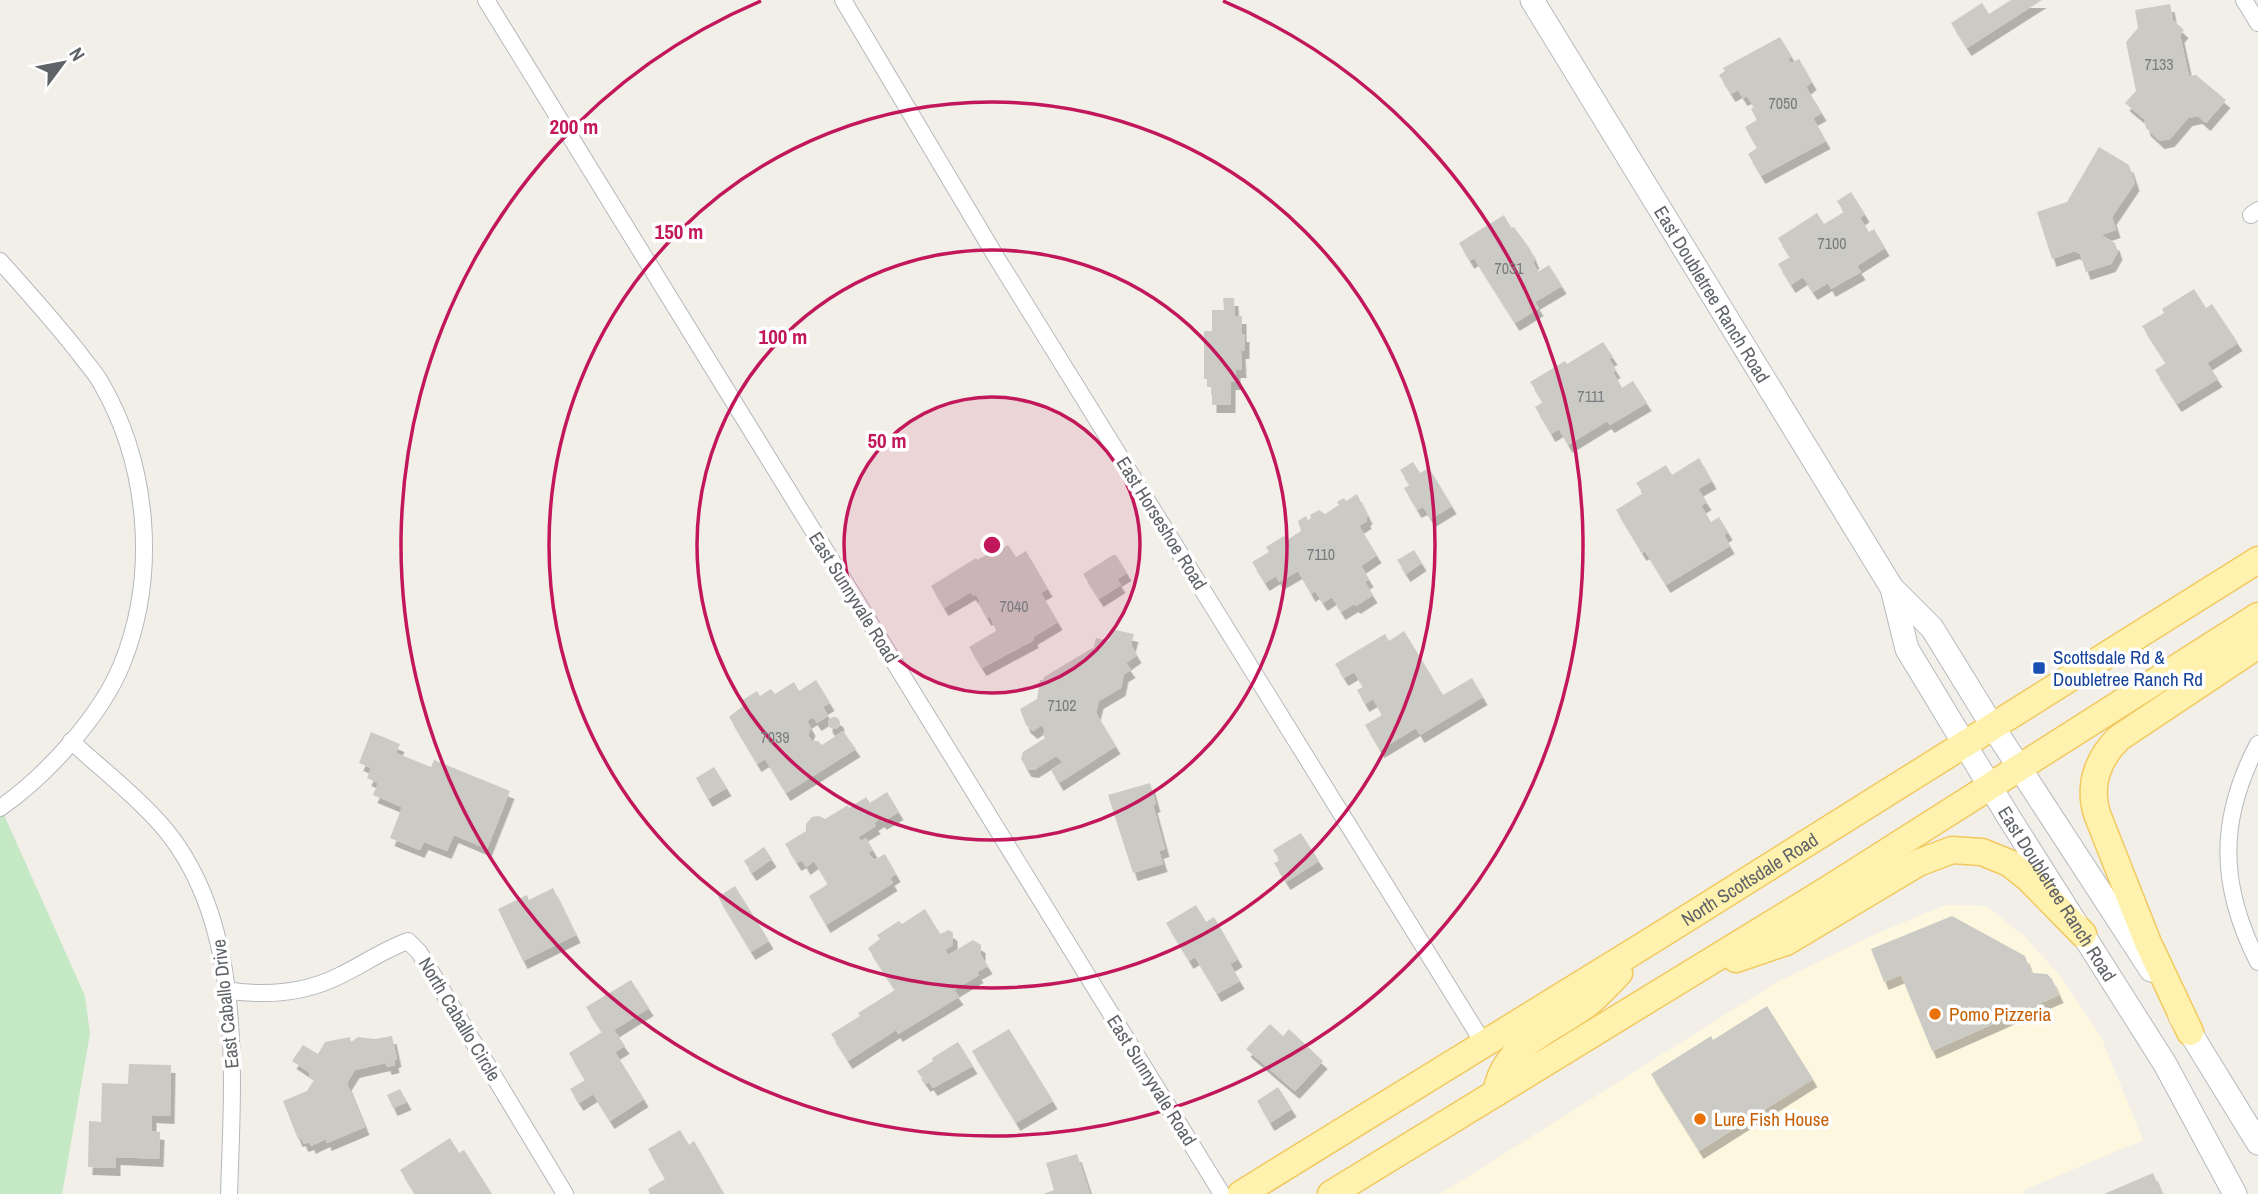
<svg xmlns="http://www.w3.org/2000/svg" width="2258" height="1194" font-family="'Archivo Narrow',sans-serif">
	<defs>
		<filter id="shadow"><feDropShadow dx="4.5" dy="8" stdDeviation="0" flood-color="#0004"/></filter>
	</defs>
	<rect width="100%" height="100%" fill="#f1efe8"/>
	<path fill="#fef7e0" d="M1945,905L1986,906L2024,936L2061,977L2101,1037L2143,1140L2024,1190V1194H1440L1777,982L1878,933Z"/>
	<path fill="#c5e8c5" d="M0,806L85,996L90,1034L62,1194H0Z"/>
	<path fill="#cccac5" filter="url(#shadow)" d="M2011,0H2042L1967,48L1951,23L1982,3L1989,14Z
		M2170,4L2173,20L2184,30L2180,35L2189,76L2196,75L2226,100L2206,123L2198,116L2188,118L2170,139L2160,141L2146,128L2144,119L2125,103L2136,91L2126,42L2138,28L2135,10Z
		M1780,37L1792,57L1788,59L1791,63L1799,59L1812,82L1806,87L1822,113L1813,118L1826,141L1761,176L1748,154L1757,148L1745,127L1757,120L1751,109L1754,107L1747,96L1743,98L1738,90L1731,94L1719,75L1725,71L1723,68Z
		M2099,147L2129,165L2135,183L2112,217L2116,230L2101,235L2115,243L2118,252L2111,264L2086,272L2080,254L2075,251L2052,259L2037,212L2067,202Z
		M1851,192L1865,214L1860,218L1869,232L1874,229L1885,248L1857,266L1861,272L1831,289L1828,283L1813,292L1803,277L1791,285L1778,264L1790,257L1778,238L1817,213L1824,224L1844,212L1837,201Z
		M1504,215L1511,228L1514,227L1530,249L1535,261L1533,262L1538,272L1549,265L1562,286L1535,302L1539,308L1515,323L1474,258L1470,261L1459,243Z
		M2194,289L2206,308L2212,304L2238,343L2207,363L2218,379L2177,404L2155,370L2166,363L2142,326L2164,313L2162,309Z
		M1223,298H1234L1235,316H1242V334H1245V351H1241L1242,370H1236V382H1231V405H1212V387H1207V379H1204V331H1212V310H1224Z
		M1603,342L1613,357L1609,359L1616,370L1613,372L1622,388L1633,381L1647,403L1610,425L1607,421L1568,445L1559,429L1551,434L1535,407L1543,402L1530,382L1565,361L1567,364Z
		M1699,458L1712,481L1698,489L1707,502L1701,506L1711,522L1719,517L1728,532L1724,535L1730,546L1666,585L1645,551L1642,553L1616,510L1643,493L1636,483L1666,465L1672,475Z
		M1413,462L1420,473L1429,468L1452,506L1431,519L1423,507L1417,510L1404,488L1410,485L1400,470Z
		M1357,494L1368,516L1366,518L1367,521L1359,526L1377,555L1361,566L1369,579L1365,582L1373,595L1356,606L1354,604L1341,612L1332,597L1323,603L1315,591L1311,594L1298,571L1279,582L1276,576L1265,583L1252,562L1269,552L1266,547L1284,536L1287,540L1301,531L1298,521L1306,516L1308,520L1311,518L1310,515L1319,510L1325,514L1339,505L1337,502L1344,498L1346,501Z
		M1008,545L1016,557L1026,551L1048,589L1041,593L1058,622L1033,637L1034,640L982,668L969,647L996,631L990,616L987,618L978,603L980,602L976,594L974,596L971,592L944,608L931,586L976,558L977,560L990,553L991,548L1000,550Z
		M1414,550L1422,563L1406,574L1397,560Z
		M1113,555H1116L1127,573L1117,579L1121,585L1099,599L1083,574Z
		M1111,629L1134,634L1131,645L1137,655L1126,663L1131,670L1124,674L1121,688L1099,701L1096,713L1116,746L1059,783L1051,770L1063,762L1056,756L1034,770L1027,769L1021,759L1023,752L1045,738L1043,735L1045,730L1042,725L1033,731L1026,725L1020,709L1037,699L1040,680H1043L1044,677L1094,647L1096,638L1109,641Z
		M1404,631L1443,695L1472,678L1483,697L1420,735L1416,728L1380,750L1365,725L1382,715L1373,699L1365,704L1357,690L1363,687L1354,672L1344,678L1335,664L1385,634L1389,641Z
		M816,680L830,703L823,707L828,716L817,723L813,717L807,721L811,728L808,735L812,741H818L822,745L843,731L856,749L786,793L765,759L757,764L729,717L744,705L741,701L757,691L760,696L771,689L775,694L794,682L799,691Z
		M828 723a6 6 0 1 1 12 0a6 6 0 1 1-12 0Z
		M371,732L400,744L396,753L431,767L434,760L510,791L487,849L454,835L447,851L424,842L420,850L390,838L402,807L373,795L378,783L367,778L371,768L359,763Z
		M714,767L727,788L708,799L696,778Z
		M1150,783L1156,804L1153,805L1165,849L1159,851L1163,864L1133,873L1108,795Z
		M887,792L899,812L882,822L880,819L874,823L876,826L858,837L861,841L866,838L873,850L868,853L875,860L885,854L896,874L890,878L893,883L826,925L809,896L828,884L814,861L806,867L802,860L797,863L785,844L806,831V824L812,817L819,816L825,819L848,805L849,808L866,797L870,803Z
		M1301,833L1319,861L1286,882L1274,863L1280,860L1273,850Z
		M764,847L772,859L752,873L744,861Z
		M735,886L769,941L751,952L718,897Z
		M553,888L576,935L523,961L498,909L527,895L529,900Z
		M1196,905L1206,922L1214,917L1238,959L1230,964L1240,981L1217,994L1195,957L1189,961L1166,923Z
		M925,909L940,934L949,930L953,933V945L945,950L948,955L973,940L981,945V955L988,966L977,972L979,975L954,990L959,997L898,1034L896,1030L848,1061L831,1034L860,1016L858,1013L895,990L868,948L880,939L877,935L899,921L902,924Z
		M1952,916L2025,956L2030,970L2033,973L2047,974L2052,979L2059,995L1932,1051L1901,975L1884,982L1871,949Z
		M631,980L649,1008L614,1030L625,1046L615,1052L644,1099L610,1121L593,1094L579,1103L570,1089L585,1080L569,1053L602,1032L586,1007Z
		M1767,1006L1813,1079L1699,1151L1651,1074L1711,1036L1713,1040Z
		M1270,1024L1283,1036L1289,1029L1323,1061L1295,1091L1246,1049Z
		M1009,1029L1053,1101L1016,1123L972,1051Z
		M392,1036L397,1059L394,1060L395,1065L387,1067L386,1063L355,1070L347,1083L365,1127L327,1143L326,1139L311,1146L310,1142L304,1144L301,1138L298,1139L283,1101L307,1091L314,1080L309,1076L310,1073L292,1061L303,1045L318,1054L325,1042L350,1037L351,1042L358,1037L375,1039Z
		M958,1042L973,1066L933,1088L929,1082L926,1084L917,1071L933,1061L932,1058Z
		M129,1064L171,1065L170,1116L152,1115V1131L160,1132L159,1159L116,1157V1168L88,1167L89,1121L101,1122L102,1083L128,1084Z
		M1278,1087L1292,1109L1270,1123L1257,1101Z
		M400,1089L407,1102L393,1108L387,1095Z
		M680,1130L689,1145L694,1141L724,1194H650L648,1189L665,1179L648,1149Z
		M450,1138L459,1153L464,1150L492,1194H415L400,1170Z
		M1077,1154L1090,1194H1043L1054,1190L1046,1163Z
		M2153,1173L2162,1194H2104Z"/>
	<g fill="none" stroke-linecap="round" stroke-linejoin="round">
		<defs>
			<path id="street" d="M486,0L1222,1194
				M843,0L998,260L1484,1044
				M2244,0L2258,23
				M2251,215L2258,210
				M0,261C27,291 54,321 79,353C86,363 95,372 101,383C149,466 158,575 122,664C101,716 46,776 0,808
				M71,741C98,766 129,790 154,817C246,912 233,1072 229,1194
				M2258,744C2218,820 2219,885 2258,962
				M225,990C263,996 303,994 339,976C362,965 383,950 408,941L419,952L565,1194"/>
			<g id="secondary">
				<path id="s1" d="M1532,0L1892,588L1932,628L1993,727L2151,970"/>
				<path id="s2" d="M1892,588L1907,649L2008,816L2165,1064L2235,1194"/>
				<path d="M2180,1016L2258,1143"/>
			</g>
			<g id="primary">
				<path d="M1736,959L1786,942L1918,863L1952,850L1982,852L2009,863L2028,878L2083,934"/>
				<path d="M2190,1032L2148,943L2097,814C2088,785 2098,758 2119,738L2258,645"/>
				<path d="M1496,1093C1505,1043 1551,1031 1587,1004C1599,995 1609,983 1619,973"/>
				<path id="s3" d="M1241,1194L1654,939L2258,560"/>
				<path d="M1331,1194L1830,888L2258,616"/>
			</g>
		</defs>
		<use href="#street" stroke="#b5b8bc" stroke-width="18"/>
		<use href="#secondary" stroke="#b6babf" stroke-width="25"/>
		<use href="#primary" stroke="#f2c960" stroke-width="29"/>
		<use href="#street" stroke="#fff" stroke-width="16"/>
		<use href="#secondary" stroke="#fff" stroke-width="23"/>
		<use href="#primary" stroke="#fff2af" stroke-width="26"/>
	</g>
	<circle cx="992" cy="545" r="148" fill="#c2185b" fill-opacity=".12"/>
	<g fill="none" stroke="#c2185b" stroke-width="3.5">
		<circle cx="992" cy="545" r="148"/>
		<circle cx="992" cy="545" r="295"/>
		<circle cx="992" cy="545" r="443"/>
		<path d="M1223 1A591 591 0 1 1 761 1"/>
	</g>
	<rect fill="#1a4fb4" stroke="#fff" stroke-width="2.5" x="2032" y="661" width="14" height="14" rx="3.5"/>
	<g fill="#e8710a" stroke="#fff" stroke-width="2.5">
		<circle cx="1935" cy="1014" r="7"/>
		<circle cx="1700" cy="1119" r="7"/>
	</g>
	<g text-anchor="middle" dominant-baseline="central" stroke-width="7" stroke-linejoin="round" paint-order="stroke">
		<g font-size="16" fill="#7a7d7f">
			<text x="2159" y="64">7133</text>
			<text x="1783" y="103">7050</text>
			<text x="1832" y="243">7100</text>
			<text x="1509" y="268">7031</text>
			<text x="1591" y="396">7111</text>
			<text x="1321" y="554">7110</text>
			<text x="1014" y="606">7040</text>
			<text x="1062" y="705">7102</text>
			<text x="775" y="737">7039</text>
		</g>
		<g font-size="19" fill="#5f6368" stroke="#fff">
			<text stroke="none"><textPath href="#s1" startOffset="345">East Doubletree Ranch Road</textPath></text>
			<text transform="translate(1162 523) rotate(58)">East Horseshoe Road</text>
			<text transform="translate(854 597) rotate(58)">East Sunnyvale Road</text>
			<text stroke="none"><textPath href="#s3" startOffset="598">North Scottsdale Road</textPath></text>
			<text stroke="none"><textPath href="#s2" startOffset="350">East Doubletree Ranch Road</textPath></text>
			<text transform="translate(225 1004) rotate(-96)">East Caballo Drive</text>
			<text transform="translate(460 1019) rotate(59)">North Caballo Circle</text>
			<text transform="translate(1152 1080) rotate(58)">East Sunnyvale Road</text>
		</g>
		<g font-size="19" fill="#164399" stroke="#fff" text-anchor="start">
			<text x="2053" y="657">Scottsdale Rd &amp;<tspan x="2053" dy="22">Doubletree Ranch Rd</tspan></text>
		</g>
		<g font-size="19" fill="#c56008" stroke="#fff" text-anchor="start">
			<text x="1949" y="1014">Pomo Pizzeria</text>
			<text x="1714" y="1119">Lure Fish House</text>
		</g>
	</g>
	<circle cx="992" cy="545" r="10" fill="#c2185b" stroke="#fff" stroke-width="3.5"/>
	<g font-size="21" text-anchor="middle" font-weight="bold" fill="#c2185b" stroke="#fff" stroke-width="7" stroke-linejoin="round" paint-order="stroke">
		<text x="574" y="134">200 m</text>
		<text x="679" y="239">150 m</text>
		<text x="783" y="344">100 m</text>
		<text x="887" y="448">50 m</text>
	</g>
	<g transform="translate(63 63) rotate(58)" stroke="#ffffff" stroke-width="5" paint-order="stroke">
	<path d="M0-5L12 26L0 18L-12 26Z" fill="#5f6368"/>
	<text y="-10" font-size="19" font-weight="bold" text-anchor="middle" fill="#5f6368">N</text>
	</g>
</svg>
